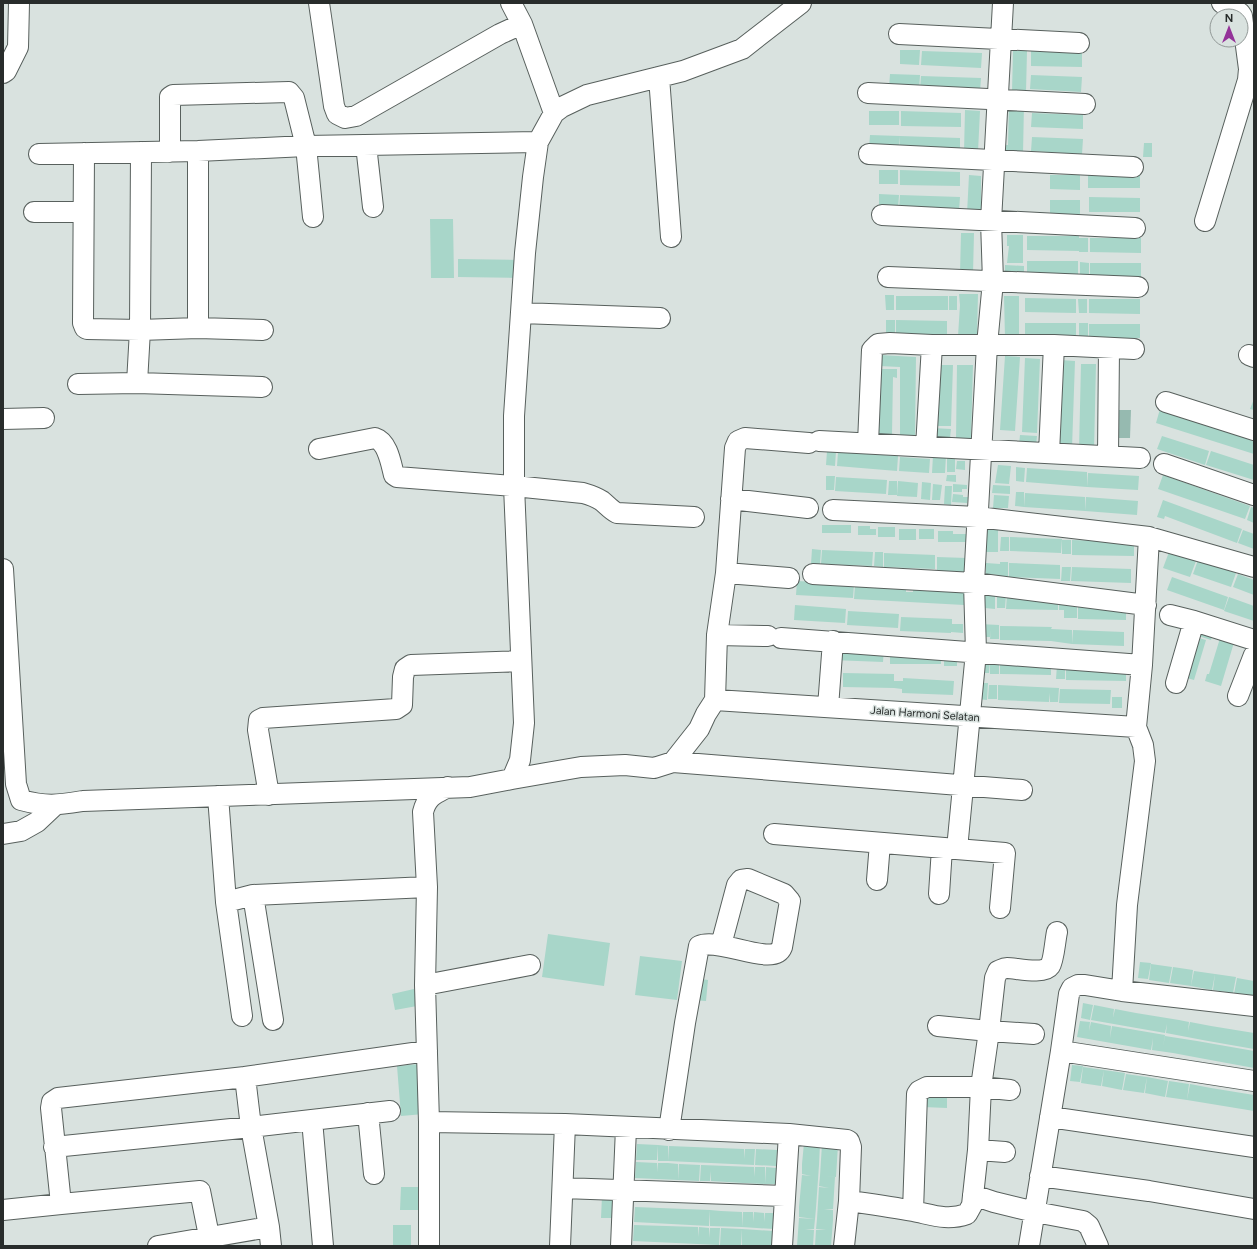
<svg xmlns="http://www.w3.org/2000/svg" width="1257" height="1249" font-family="Figtree,sans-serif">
	<rect width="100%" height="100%" fill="#d9e2df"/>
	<path fill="#96bab0" d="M1119,410H1131L1130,438H1118Z"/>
	<path fill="#a8d6c9" d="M900,50H920L919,65L900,64Z
		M922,51L982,53L981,68L921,65Z
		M1013,51H1027L1026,92H1012Z
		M1031,51L1082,53V67L1031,66Z
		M890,74L920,75L919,90L889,88Z
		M1031,75L1082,77L1081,92L1030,89Z
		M921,76L981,78L980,92L920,90Z
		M1009,103L1024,104L1023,154H1003V145H1008Z
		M965,110L980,111L978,152H964Z
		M869,111H899V125H869Z
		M901,111L961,113V127L901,126Z
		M1032,113L1083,115V129L1031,127Z
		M870,135L900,136L899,150L869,149Z
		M900,136L960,138V152L900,150Z
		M1032,137L1083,139L1082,154L1031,151Z
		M1144,143H1152V157H1143Z
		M879,170H898V184H879Z
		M900,170L960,172V186L900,185Z
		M1140,173V188H1088V174Z
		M969,175L981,176V214H967Z
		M1050,175H1080V190L1050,189Z
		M879,194L899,195L898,209L879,208Z
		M900,195L960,197L959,211L899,209Z
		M1089,197L1140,198V212H1089Z
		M1050,200H1080V214H1050Z
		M430,219H453L454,278H431Z
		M961,233H974L973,274H960Z
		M1007,235H1023V263H1007L1009,246H1007Z
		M1027,236H1079V251L1027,250Z
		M1079,238H1088V252H1079Z
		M1090,238H1141V253L1090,252Z
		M458,259L519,260V278L458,277Z
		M1027,261H1078V275H1027Z
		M1080,262L1089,263V277H1080Z
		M1090,263H1141V277H1090Z
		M1005,265L1024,266V278H1005Z
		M959,294H978L977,336H958L960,305Z
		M885,295H894V310H886Z
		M896,296H948V310H896Z
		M949,296H957V310H949Z
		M1004,296H1019V338H1005Z
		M1025,298L1076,299V313L1025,312Z
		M1078,299H1087V313H1079Z
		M1089,299H1140V314L1089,313Z
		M886,320H895V334H886Z
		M896,320L947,321V335H896Z
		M1025,323H1076V337H1025Z
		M1079,323H1088V338H1079Z
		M1089,324H1140V338H1089Z
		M880,355L916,357L915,436H900V367L879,366Z
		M1005,356L1020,357L1015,431L1000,430Z
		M1025,358L1040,359L1037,433L1022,432Z
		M1060,360L1075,361L1072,448L1056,447Z
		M1081,364H1096L1094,451L1079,450Z
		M939,365H953L951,426H937Z
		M957,365H973L971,439H956Z
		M879,369H897V378L893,377L892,434H878Z
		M1254,399V410L1250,409Z
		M1160,409L1254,440V454L1156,423Z
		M932,428L951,429L950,438L931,437Z
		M1020,435L1037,436L1036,446L1019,445Z
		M1162,436L1209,451L1205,465L1157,449Z
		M827,451H836L835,466L826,465Z
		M1211,451L1254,465V480L1206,465Z
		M838,452L898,456L897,471L837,466Z
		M933,455L946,456L945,473H932Z
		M947,456H955V472H947Z
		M900,457L930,459L929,473L899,471Z
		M957,461H965V470L956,469Z
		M998,465L1011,466L1009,484L995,483Z
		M1016,467L1025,468L1024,482L1016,481Z
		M1027,468L1087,472V487L1026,482Z
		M1088,473L1139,476L1138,490L1087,487Z
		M947,475H956V482L946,481Z
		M1163,475L1250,506L1245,519L1158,489Z
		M826,476H835L834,490H826Z
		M836,477L887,480L886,494L835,491Z
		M889,481H897V495H888Z
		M898,481L918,483L917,497L897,496Z
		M922,482L931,483L930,500L921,499Z
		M933,484L942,485L940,500H932Z
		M953,484L967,485V489H962V492H953Z
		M993,485L1010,486V494L992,493Z
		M945,486H952L951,505L944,504Z
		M1016,492H1024V507L1015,506Z
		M1025,493L1085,497V511L1024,507Z
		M953,494L963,495V497H968L967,503L952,502Z
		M994,495L1009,496L1008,508H993Z
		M1086,497L1138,501L1137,515L1085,511Z
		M1163,500L1242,529L1237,543L1165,516L1164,519L1157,517Z
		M1251,507L1254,508V523L1247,520Z
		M822,525H851V533H822Z
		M858,526H870V529H876V535H858Z
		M878,527H895V537H878Z
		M899,529H916V540H899Z
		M919,529H934V539H919Z
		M984,530H998V552H983Z
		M1243,530L1254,534V549L1238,543Z
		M938,531H953V534H970V542H938Z
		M1001,537H1009V551H1000Z
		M1010,537L1062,539L1061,553L1010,551Z
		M1062,540H1071V554H1062Z
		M1072,540L1134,542V556L1072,555Z
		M812,549L821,550L820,564H811Z
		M822,550L873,552L872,566L821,564Z
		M875,552H883V567L874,566Z
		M1169,552L1196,561L1190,577L1163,568Z
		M884,553L935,555V569L884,567Z
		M937,557L967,558V572L937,571Z
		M1198,560L1236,573L1231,587L1193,574Z
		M1000,562H1008V577L999,576V575L986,574V563L1000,564Z
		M1009,563L1060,565V579L1009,577Z
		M1062,567H1071L1070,581H1061Z
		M1072,567L1131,569V583L1071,581Z
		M1238,574L1254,580V595L1233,587Z
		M1172,577L1228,597L1224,610L1167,590Z
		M797,581L854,584L853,598L796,595Z
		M855,585L906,587V592H913V588L965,591L964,605L854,599Z
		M985,594H995V609L985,608Z
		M997,594H1006L1005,608H997Z
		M1007,594L1058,596V610L1006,609Z
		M1229,597L1254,606V621L1224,611Z
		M1059,604H1077V618H1064V610H1059Z
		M1078,604L1126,605V620L1078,619Z
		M795,605L846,609L845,623L794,620Z
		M848,611L899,614L898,628L847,625Z
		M901,617L952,619V624H963V633L951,632V633L900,631Z
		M980,624L999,625V639H990L991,630L990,637H980Z
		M1000,626L1052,627L1051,629L1072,630V644L1051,641L1000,640Z
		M1073,630L1124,632V646L1072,644Z
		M1214,630L1211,640L1192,634Z
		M1221,635L1235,639L1221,686L1205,681L1207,674H1209Z
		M1192,636L1206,640L1194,680L1180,676Z
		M833,646L884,648L883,662L832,660Z
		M890,650H941V664H890Z
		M944,655H957V666H944Z
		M979,659H990L989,673H979Z
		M990,660H999V674H990Z
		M1000,660L1051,661V675L1000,674Z
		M1057,665H1065V679H1056Z
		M1066,665L1126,666V681L1066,680Z
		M843,673L894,674V681H903V678L954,681L953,695L902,693V689L894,688L843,687Z
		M977,677H984L983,683H988L987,700L978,699Z
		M989,685H997V699H988Z
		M998,685L1059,688L1058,702H1050V693L1049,702L998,700Z
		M1060,689L1111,690L1110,704L1059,703Z
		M1112,697H1122V708H1112Z
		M548,934L610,943L604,986L542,977Z
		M640,956L682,961L677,1000L635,995Z
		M1140,962L1151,963L1148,979L1138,978Z
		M1151,964L1172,967L1169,983L1149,980Z
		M1173,967L1193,970L1191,986L1170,983Z
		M1194,971L1215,974L1212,990L1191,986Z
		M1215,974L1236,977L1233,993L1213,990Z
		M694,978L708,980L706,1001L692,1000Z
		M1237,978L1254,981V997L1234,994Z
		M414,989L417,1006L395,1010L392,994Z
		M1083,1003L1093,1005L1090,1020L1081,1018Z
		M1094,1005L1114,1009L1113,1018L1115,1009L1136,1013L1134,1022L1136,1013L1179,1020L1177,1030L1179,1020L1189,1022L1188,1031L1190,1022L1211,1026L1208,1041L1166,1033L1167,1024L1165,1033L1091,1020Z
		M1080,1021L1090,1022L1089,1031L1091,1022L1111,1026L1110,1038L1112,1026L1165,1035L1163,1047L1165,1036L1197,1041L1195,1053L1197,1041L1254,1051V1068L1205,1059L1207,1047L1205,1059L1173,1053L1174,1044L1173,1053L1152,1050L1153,1038L1151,1050L1077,1037Z
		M1211,1026L1254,1033V1049L1208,1041Z
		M420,1064L424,1114L401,1116L397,1066Z
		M1072,1065L1083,1066L1080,1082L1070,1081Z
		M1083,1067L1104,1070L1101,1086L1081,1083Z
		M1104,1070L1125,1073L1122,1090L1102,1086Z
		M1126,1074L1147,1077L1144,1093L1123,1090Z
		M1147,1077L1168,1081L1165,1097L1145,1093Z
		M1169,1081L1189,1084L1187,1100L1166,1097Z
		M1190,1084L1211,1088L1209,1098L1211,1088L1254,1095V1111L1187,1100Z
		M923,1096L947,1097V1108L923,1107Z
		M804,1143L820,1144L819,1165L802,1164Z
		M637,1144L658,1145L657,1160H636Z
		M822,1144L838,1145L836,1177L820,1176Z
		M658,1145L668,1146V1161H658Z
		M669,1146L744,1149V1159L745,1149H755L754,1165L668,1161Z
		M756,1149L777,1150L776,1166L755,1165Z
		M636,1162L657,1163V1172L658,1163H668V1173V1163L678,1164V1180L635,1178Z
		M679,1164L700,1165L699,1181L678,1180Z
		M802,1164L819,1165L816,1208L799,1207L802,1175L811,1176L802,1174Z
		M701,1165L754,1167L755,1177V1167H765V1184L743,1183V1173V1183L711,1181V1171L710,1181H700Z
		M766,1167L776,1168L775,1184H765Z
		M820,1176L835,1177L833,1209H824L833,1210V1220L817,1219L819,1187L829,1188L819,1186Z
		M401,1187H420L419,1210H400Z
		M602,1196L617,1197L616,1218H601Z
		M635,1207L710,1210L709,1226L634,1222Z
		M799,1207L816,1208L815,1219L799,1217Z
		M710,1210L721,1211L720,1220L721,1211L742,1212V1227L710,1226Z
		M743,1212H753V1222L754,1212L764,1213V1222L765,1213H775L774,1229L742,1227Z
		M799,1218L815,1219L814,1229H805L814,1230L813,1246H797Z
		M817,1219L833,1220L831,1246H815L816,1230H826L816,1229Z
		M393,1225H411V1246H393Z
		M634,1225L698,1227V1237L699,1227L709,1228V1238L710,1228H720L719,1245L633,1241Z
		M721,1228L742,1229L741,1246L720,1245Z
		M742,1229L774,1231V1246H752V1236V1246H742Z"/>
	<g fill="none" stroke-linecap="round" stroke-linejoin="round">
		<defs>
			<path id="minor" d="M319,3L334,106L337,114L345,118L356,116L500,34L522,24
				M511,3L522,24L554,113
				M899,34L1079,43
				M3,73L6,71L18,47L19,3
				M659,77L671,237
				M868,93L1085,104
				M366,145L373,207
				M170,152V97L173,95L289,92L294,98L306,146L313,217
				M84,153L83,323L85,328L87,329L140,330L198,328L263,330
				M39,154L198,151L306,146L538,142
				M869,154L1133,167
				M34,212H83
				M882,215L1135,228
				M1205,221L1248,80L1249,69L1242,16L1240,13L1222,3
				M888,277L1138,287
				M521,313L660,318
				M198,328V151
				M1249,355L1254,357
				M137,383L140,330L141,152
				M78,384L137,383L262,387
				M1166,402L1254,430
				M3,419L44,418
				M819,441L1140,458
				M868,443L872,350L878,344L890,343L932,345H1054L1134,349
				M926,447L932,345
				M319,449L375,438C388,442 391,464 394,475L397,477L514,486L583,493C590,495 596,497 602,501C607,505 611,510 617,513L694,517
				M1049,453L1054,345
				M1108,456L1109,348
				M1164,464L1254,495
				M731,499L808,508
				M833,510L977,517L1149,537L1254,567
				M3,569L16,784L21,800C47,807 58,805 83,801L470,787L512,779L520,760L524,723L514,486V416L525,253L533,177L538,142L554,113L562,107L587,95L683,71L742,49L801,3
				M726,573L789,578
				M813,574L974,583L1146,605
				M1170,615L1194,621L1254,640
				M717,635L768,636
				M781,638L1142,665
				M1176,683L1194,621
				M1238,696L1254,655
				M715,700L1136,727
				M828,707L833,641
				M673,762L699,729L706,714L715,700L717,635L726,573L735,448L738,441L745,438L809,443
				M512,779L581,767L625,765L654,768L673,762L1022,790
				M269,795L258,730L259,720L263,718L396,709L402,705L403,677L405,669L411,665L521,661
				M218,796L226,902L242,1016
				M3,834L21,831L37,822L54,806
				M774,834L1005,853L1000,908
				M957,849L976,652L974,583L987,345L993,281L991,221L1003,3
				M877,880L880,843
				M939,894L942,848
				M253,895L273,1020
				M226,902L253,895L427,887
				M425,985L530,965
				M1122,991L1127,905L1145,761L1143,745L1136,727L1142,665L1149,537
				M938,1026L989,1031L995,978L998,971C1001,970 1003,968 1007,968C1016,968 1044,975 1050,966C1054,960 1055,941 1057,932
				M1061,1051L1069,994L1072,988L1078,985H1085L1122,991L1254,1006
				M368,1113L374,1174
				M1050,1117L1254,1147
				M312,1120L323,1246
				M429,1122L565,1124L789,1134L847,1140L849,1141L851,1147L849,1201L844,1246
				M669,1130L685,1023L699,946C720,937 774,968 782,947L790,901L784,894L748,879L741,880L737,885L721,945
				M54,1147L251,1127L390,1111
				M978,1150L1005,1152
				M1040,1176L1149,1191L1254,1209
				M563,1188L785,1196
				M973,1195L994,1202L1035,1212L1083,1221L1089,1226L1098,1246
				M849,1201C870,1204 892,1207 913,1211C933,1215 947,1221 967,1214L972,1205L978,1150L981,1087L989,1031L1034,1034
				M61,1204L200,1191L211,1246
				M3,1210L61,1204L51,1108L52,1102L58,1098L245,1077
				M913,1211L917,1094L919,1091L927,1087H981L1010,1090
				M158,1246L269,1227
				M271,1246L269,1227L251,1127L245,1077L427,1051
				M429,1246V1122L425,985L427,887L423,812C427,796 435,794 448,787
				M560,1246L565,1124
				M621,1246L626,1128
				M782,1246L789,1134
				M1029,1246L1061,1051L1254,1081"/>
		</defs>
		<use href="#minor" stroke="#58605d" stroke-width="22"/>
		<use href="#minor" stroke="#fff" stroke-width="20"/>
	</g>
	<g text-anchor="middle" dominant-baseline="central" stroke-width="3" stroke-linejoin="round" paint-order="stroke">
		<g font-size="11" fill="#282c2b" stroke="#d9e2df">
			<text transform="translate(925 714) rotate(4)">Jalan Harmoni Selatan</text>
		</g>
	</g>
	<rect width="1257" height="1249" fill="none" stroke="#282c2b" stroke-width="8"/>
	<g transform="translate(1229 28)"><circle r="19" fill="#d9e2df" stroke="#929997"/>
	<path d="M0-3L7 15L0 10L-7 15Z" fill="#943299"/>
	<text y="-6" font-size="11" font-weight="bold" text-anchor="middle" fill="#282c2b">N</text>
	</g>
</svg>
